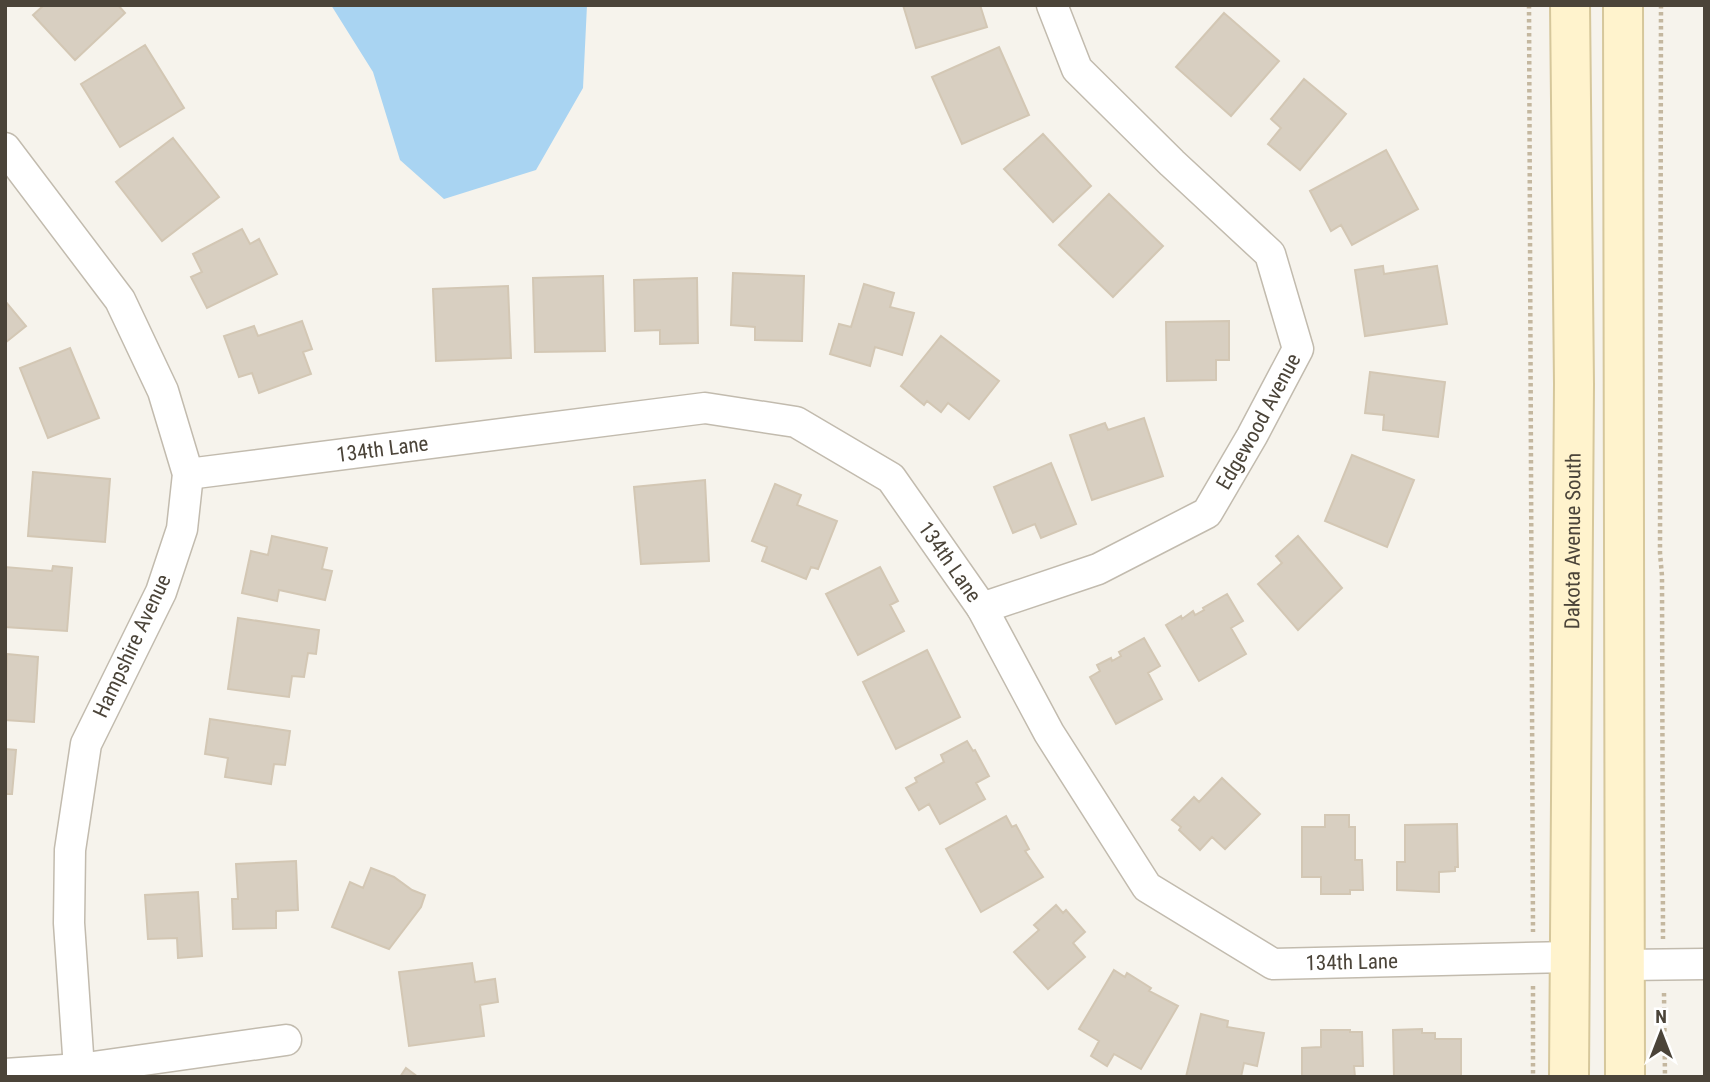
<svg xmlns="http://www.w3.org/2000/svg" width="1710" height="1082" font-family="'Roboto Condensed',sans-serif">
	<rect width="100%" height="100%" fill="#f6f3ec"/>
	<path fill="#a9d4f2" d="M331,5H587L583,88L536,170L444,199L400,160L373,72Z"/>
	<path fill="#d8cfc1" stroke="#d3c7b4" stroke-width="2" d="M44,5H118L125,13L75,60L33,15Z
		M903,5H980L987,27L916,48Z
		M1224,13L1279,61L1231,116L1176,67Z
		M145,45L184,108L120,147L81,84Z
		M999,47L1029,115L962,144L932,77Z
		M1304,79L1346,114L1300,170L1268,144L1281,128L1271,119Z
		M1043,134L1091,186L1053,222L1004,169Z
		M173,138L219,197L162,241L116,182Z
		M1386,150L1418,209L1352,245L1341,225L1331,231L1310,191Z
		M1109,194L1163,246L1113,297L1059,245Z
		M242,229L250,244L259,239L277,274L207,308L191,277L202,272L193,254Z
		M1383,266L1384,274L1437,266L1447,324L1365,336L1355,270Z
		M733,273L804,276L802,341L755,340V327L731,325Z
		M603,276L605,351L535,352L533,278Z
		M697,278L698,343L660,344V330L635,331L634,280Z
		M864,284L894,293L890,307L914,313L902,355L875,347L870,366L830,354L839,324L851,327Z
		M508,286L511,358L436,361L433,289Z
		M5,301L26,326L5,343Z
		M302,321L312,349L303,352L311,374L259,393L252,373L239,377L224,336L254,326L258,336Z
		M1229,321V360H1216V380L1167,381L1166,322Z
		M941,336L999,381L969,419L948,403L941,412L927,401L924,405L901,386Z
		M70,348L99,418L48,438L20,368Z
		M1370,372L1445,382L1438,437L1383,430L1384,415L1365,413Z
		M1144,418L1163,476L1092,500L1070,435L1105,423L1108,430Z
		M1352,455L1414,480L1387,547L1325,521Z
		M1051,463L1076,524L1041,538L1035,524L1013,533L994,487Z
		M33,472L110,479L105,542L28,536Z
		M705,480L709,561L641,564L634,487Z
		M775,484L801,495L797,505L837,521L818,569L811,567L806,579L762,561L767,547L752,541Z
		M272,536L327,548L322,569L332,571L325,600L279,590L277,601L242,593L251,551L268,555Z
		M1298,536L1342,588L1298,630L1258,584L1282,563L1276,556Z
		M53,566L72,568L67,631L5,627V567L52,571Z
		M880,567L898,601L890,605L904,631L858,655L826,594Z
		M1227,594L1243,621L1231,628L1246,654L1199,681L1166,625L1181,616L1182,619L1193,611L1195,615L1204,610L1203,608Z
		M238,618L319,630L316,654L308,653L304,677L292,676L289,697L228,689Z
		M1144,638L1160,666L1148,673L1162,699L1116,724L1090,677L1100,671L1097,665L1111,658L1112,661L1121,656L1119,652Z
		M927,650L960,717L896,749L863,682Z
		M7,654L38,657L34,722L5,720Z
		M210,719L290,731L285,765L274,764L271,784L225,777L228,758L205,754Z
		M967,741L973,751L975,750L989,776L976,783L985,799L940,824L929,804L919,810L906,788L917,782L915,778L944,762L941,755Z
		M5,749L16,750L12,794H5Z
		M1222,778L1260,814L1225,849L1212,837L1200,850L1179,830L1181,827L1172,820L1194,797L1199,802Z
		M1325,815H1349V827H1355V860H1362L1363,890H1350V894H1321V877H1302V827H1325Z
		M1006,816L1012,827L1016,825L1029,849L1025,851L1043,877L981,912L946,849Z
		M1457,824L1458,867H1455V871L1439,872V892L1397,890V862H1405V825Z
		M296,861L298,910L276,911V928L233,929L232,899H238L236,864Z
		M371,868L394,877L412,890L425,895L421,907L389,949L332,927L350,882L363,888Z
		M198,892L202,956L178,958L177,938L148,939L145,895Z
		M1056,905L1063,913L1066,910L1085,932L1073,943L1085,957L1048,989L1014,952L1039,930L1034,925Z
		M472,963L475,982L495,979L498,1002L480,1005L484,1036L409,1046L399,972Z
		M1114,970L1125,977L1127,973L1151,988L1149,991L1178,1006L1141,1069L1114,1054L1107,1066L1091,1056L1099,1041L1079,1029Z
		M1201,1014L1228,1021L1227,1027L1264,1033L1257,1066L1244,1063L1241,1077H1186Z
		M1422,1029V1033H1435V1039H1461V1077H1394L1393,1030Z
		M1321,1030H1350V1032H1362L1363,1066H1354L1355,1077H1302V1048L1321,1047Z
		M406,1068L418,1077H400Z"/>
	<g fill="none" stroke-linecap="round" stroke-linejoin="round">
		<defs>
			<g id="street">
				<path d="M5,148L120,300L163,391L188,474L182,529L161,592L86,744L70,850L69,923L79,1069"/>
				<path id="s1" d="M188,474L705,408L796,422L891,478L982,608L1049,733L1147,887L1273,964L1569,957"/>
				<path id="s2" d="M982,608L1098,569L1207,513L1252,436L1298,349L1270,254L1172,163L1077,69L1052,5"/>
				<path d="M1625,965L1705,964"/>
				<path d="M5,1074L79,1069L286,1040"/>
			</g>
			<g id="secondary">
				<path d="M1623,5L1625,1077"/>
				<path id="s3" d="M1569,1077L1574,384L1570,5"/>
			</g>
		</defs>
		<use href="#street" stroke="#c2bbae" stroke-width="33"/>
		<use href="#secondary" stroke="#d6c79b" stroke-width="42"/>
		<path stroke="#c4b79f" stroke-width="4.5" stroke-dasharray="3.5 3.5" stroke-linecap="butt" d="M1529,5L1533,932
			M1661,5L1660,553L1662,576L1663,939
			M1533,986V1077
			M1664,993L1665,1077"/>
		<use href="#street" stroke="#fff" stroke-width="30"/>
		<use href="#secondary" stroke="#fff3cd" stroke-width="38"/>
	</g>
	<g text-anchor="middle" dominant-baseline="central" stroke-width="6" stroke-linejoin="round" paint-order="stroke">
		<g font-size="21" fill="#4b4439" stroke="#fff">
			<text stroke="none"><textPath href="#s2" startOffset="350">Edgewood Avenue</textPath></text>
			<text stroke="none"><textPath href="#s1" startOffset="196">134th Lane</textPath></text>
			<text stroke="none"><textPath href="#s3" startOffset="536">Dakota Avenue South</textPath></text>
			<text stroke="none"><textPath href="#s1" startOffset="826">134th Lane</textPath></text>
			<text transform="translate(132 646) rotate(-65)">Hampshire Avenue</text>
			<text stroke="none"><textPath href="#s1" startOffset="1433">134th Lane</textPath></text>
		</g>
	</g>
	<rect width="1710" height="1082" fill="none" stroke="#4b4439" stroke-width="14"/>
	<g transform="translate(1661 1033)" stroke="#ffffff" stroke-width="5" paint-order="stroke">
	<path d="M0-5L12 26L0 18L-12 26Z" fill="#4b4439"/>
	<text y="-10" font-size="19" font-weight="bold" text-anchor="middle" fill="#4b4439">N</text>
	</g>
</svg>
